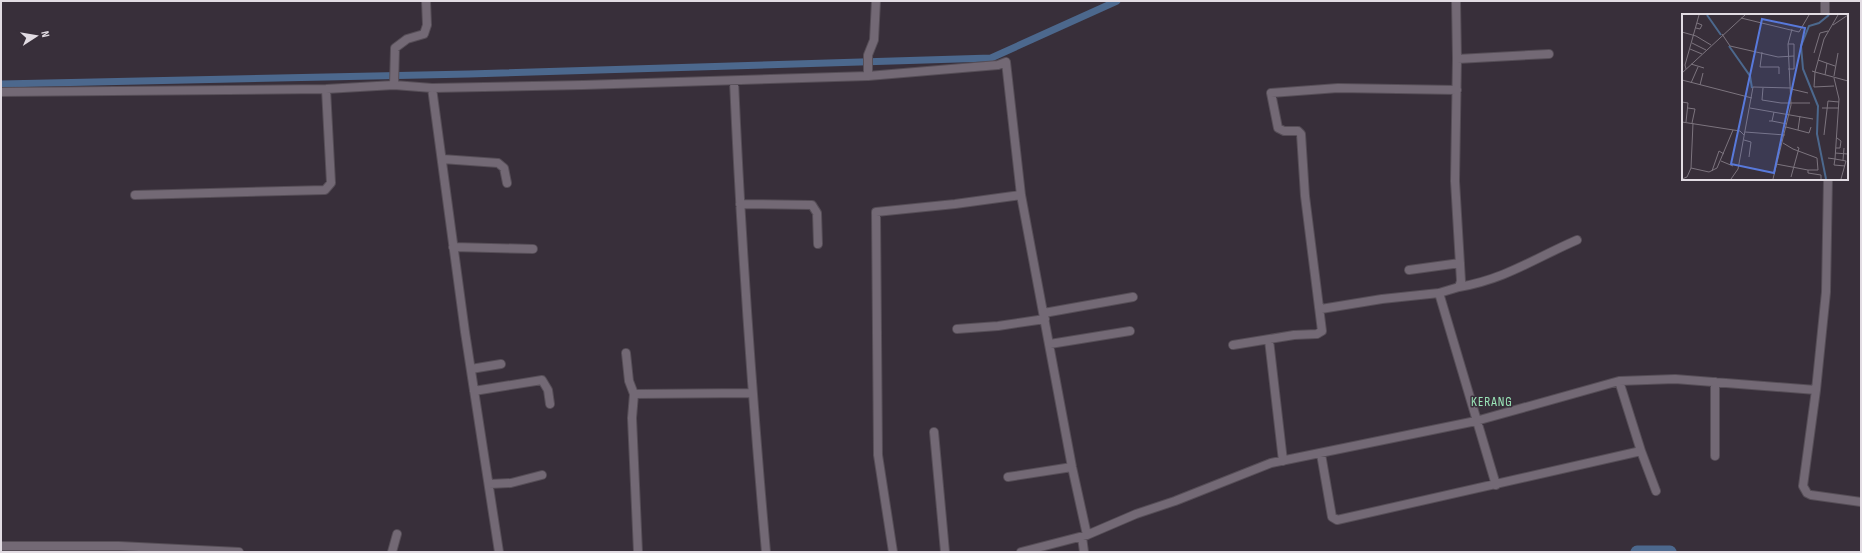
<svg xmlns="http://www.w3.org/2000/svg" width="1862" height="553" font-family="'Sofia Sans Condensed',sans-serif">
	<rect width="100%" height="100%" fill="#382f3a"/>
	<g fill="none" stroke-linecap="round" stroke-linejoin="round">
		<path stroke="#4c688d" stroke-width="7" d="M1,84L469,74L991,58L1117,1"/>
		<path stroke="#4c688d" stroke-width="13" d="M1637,552H1670"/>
		<defs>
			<path id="minor" d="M1456,1L1457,59L1455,181L1461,281L1459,287L1439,293L1496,485
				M1825,1V15
				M1457,59L1549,54
				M868,76V55L874,40L876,1
				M734,81C741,238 752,395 766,552
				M394,85L395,48L407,39L424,34L427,25L426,1
				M432,88L465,332L499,552
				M1,92L326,89L394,85L432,88L583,85L868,76L998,65L1006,62L1021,195L1072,467L1087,535
				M442,159L498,163L504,168L507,183
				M1828,179L1826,292L1816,390L1803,486L1807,493L1811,495L1861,502
				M135,195L325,190L331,183L326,89
				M740,204L812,205L817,213L818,244
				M453,247L533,249
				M1409,270L1460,263
				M1459,287C1506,279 1535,258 1577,240
				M1321,309L1382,299L1439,293
				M1044,313L1133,297
				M957,329L998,326L1045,319
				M1269,340L1283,461
				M1050,344L1130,331
				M1233,345L1294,335L1317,334L1322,331L1305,196L1301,134L1298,131H1284L1278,128L1271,93L1338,88L1457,90
				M626,353L629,381L634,394L752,393
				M471,369L501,364
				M474,391L542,380L548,390L550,404
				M634,394L632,418L638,552
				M934,432L945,552
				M1641,451L1656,491
				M1321,454L1332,517L1337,520L1641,451L1619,381
				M1715,456V382
				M1008,477L1072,467
				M489,484L511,483L542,475
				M1082,537L1084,552
				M1,546H119L239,552
				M392,552L397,534
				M893,552L878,455L876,212L955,204L1021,195
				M1021,552L1087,535L1136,514L1175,501L1271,463L1476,421L1619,381L1675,379L1816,390"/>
		</defs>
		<use href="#minor" stroke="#564e57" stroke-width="10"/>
		<use href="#minor" stroke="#736975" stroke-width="8"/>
	</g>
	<g text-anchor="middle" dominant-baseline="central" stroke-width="3" stroke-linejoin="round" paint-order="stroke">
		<g font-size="13" letter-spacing="1" fill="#9be7b9" stroke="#382f3a">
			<text x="1492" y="402">KERANG</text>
		</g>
	</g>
	<g transform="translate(1682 14)">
		<rect width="166" height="166" fill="#382f3a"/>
		<path fill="none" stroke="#4c688d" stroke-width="2" d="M25,1L39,21M47,32L68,62L70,74M144,165L135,120L136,92L121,55L119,32L127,12L137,9L147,1"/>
		<path fill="none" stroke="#7c747e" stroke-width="1" d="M156,1L142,25L133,58L166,67M59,4L117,18L127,1M151,11L166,1M14,14L18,15L20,11L15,9M0,18L14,22L29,31M40,20L48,32L96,43L112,42M10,29L24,36M106,30H112V55H106M8,35L20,40M80,38L78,53H97V60M132,39L138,19L146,17M136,46L153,52M9,50L22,54M4,55L3,51L17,1M130,57L133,58L132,73L152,72M0,59L63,1M143,61L145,49M152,62L156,39M152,64L157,85L153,145L164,147L159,165M0,66L70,84M9,69L16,53M18,71L21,59M81,74L80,86L99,89H128M109,75L126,79M0,88L6,89L4,108M6,94L13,95L10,109M68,94L131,105M140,94H157M87,107H90L92,98M90,107L105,110M0,108L58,117L62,121M104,113L127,119L129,113M116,116L118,102M63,118L103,121M142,121L146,87L157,88M62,126L69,128L67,143M101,129L111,135L135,144L136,156H126M154,134H158L159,127L155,124M153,139L166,140M146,144L153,145L152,151L163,152M161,146L162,134M39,147L51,152M94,150L126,156V159L139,161V165M9,154L27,158L35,154L51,116M30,157L37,137L42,140M109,163L117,134L115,133M0,165L5,163L9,154L11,109M49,165L56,155L71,73L109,74M91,165L109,91L106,30L110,15"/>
		<path fill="#5879db" fill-opacity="0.15" stroke="#5879db" stroke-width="2" d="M80,5L123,14L92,159L49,150Z"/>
		<rect width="166" height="166" fill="none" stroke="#e2dce3" stroke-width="2"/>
	</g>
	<rect width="1862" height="553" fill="none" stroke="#e2dce3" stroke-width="4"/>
	<g transform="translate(36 36) rotate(78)" stroke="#382f3a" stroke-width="3" paint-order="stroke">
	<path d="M0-3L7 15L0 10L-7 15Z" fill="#e2dce3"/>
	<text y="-6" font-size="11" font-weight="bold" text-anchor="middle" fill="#e2dce3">N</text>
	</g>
</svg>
